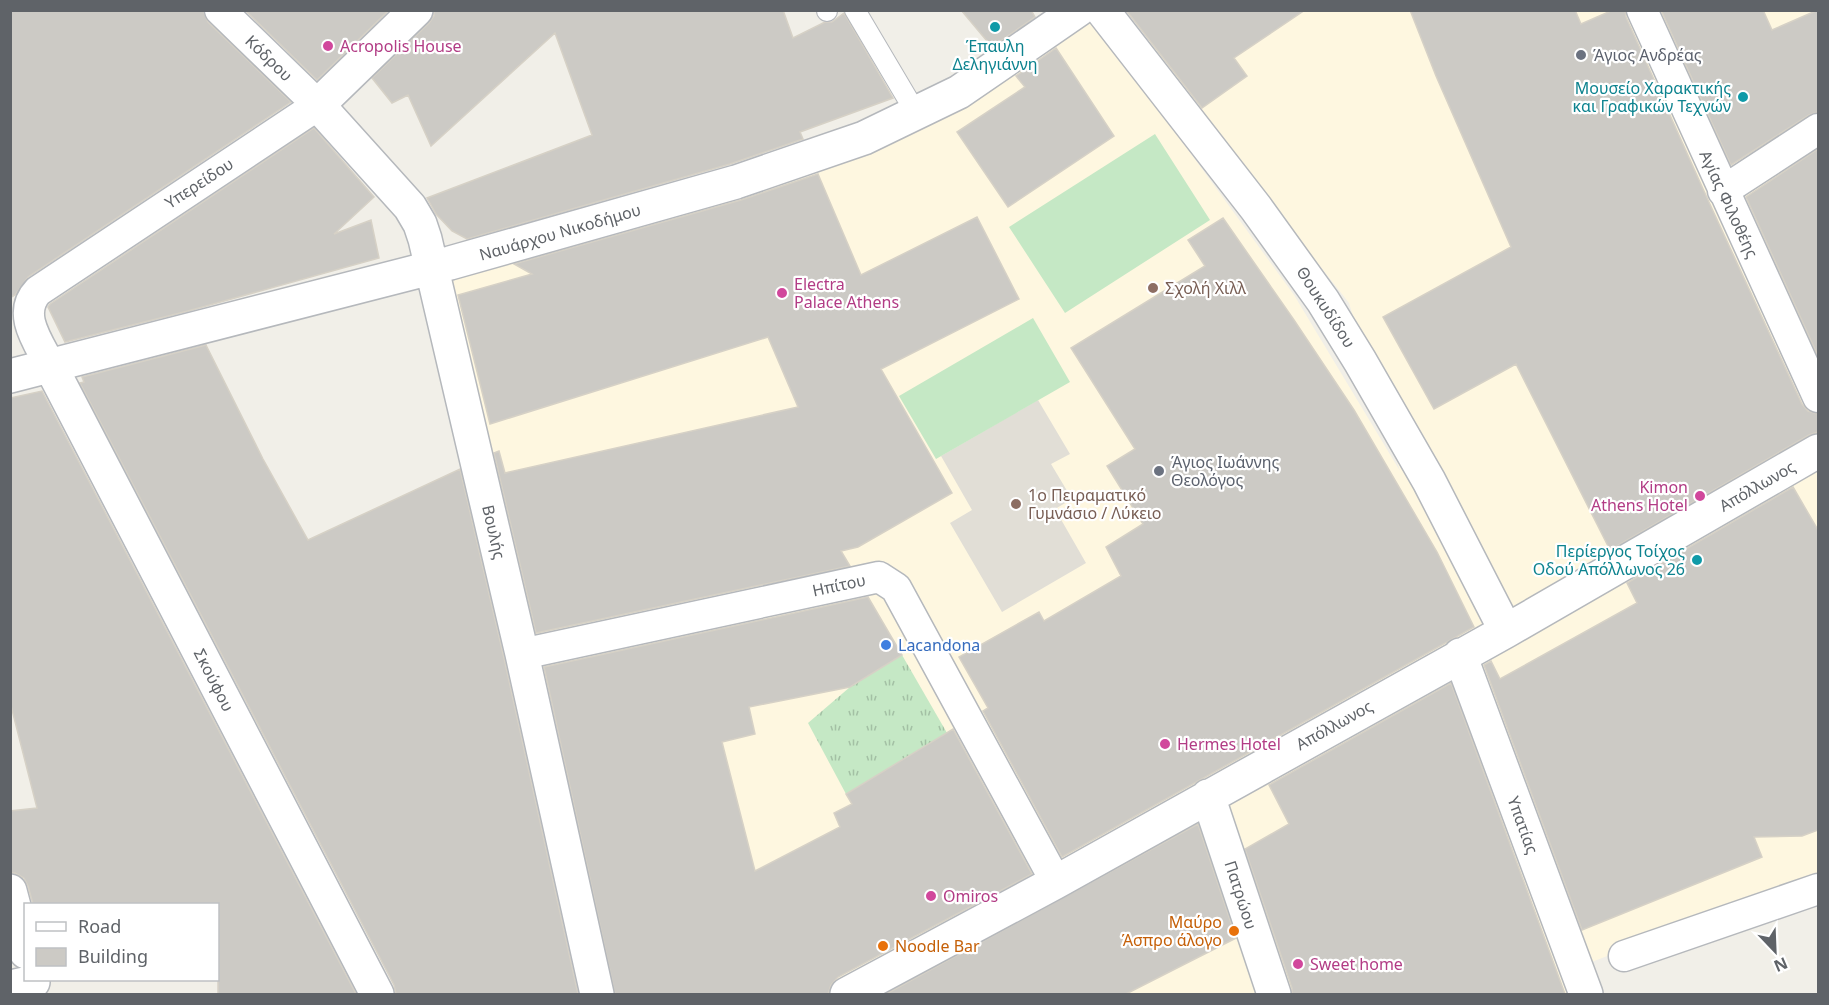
<svg xmlns="http://www.w3.org/2000/svg" width="1829" height="1005" font-family="'Noto Sans',sans-serif">
	<defs>
		<pattern id="grass-tufts" width="24" height="20" patternUnits="userSpaceOnUse" patternTransform="scale(1.5)"><rect width="24" height="20" fill="#c5e8c5"/><path d="M3 7l-1-3M5 7V3M7 7l1-3M15 17l-1-3M17 17v-4M19 17l1-3" fill="none" stroke="#a3c0a4"/></pattern>
	</defs>
	<rect width="100%" height="100%" fill="#f1efe8"/>
	<path fill="#fef7e0" d="M1193,10L1818,11V876L1581,966L1578,994H623L439,251L785,176L937,122L1089,14L1294,295L1400,471L1349,303L1145,44Z"/>
	<path fill="#e1ded6" d="M1038,400L1070,454L1051,464L1072,499L1055,509L1086,563L1002,612L950,523L972,510L941,456Z"/>
	<path fill="url(#grass-tufts)" d="M902,655L947,733L846,794L808,723L850,687Z"/>
	<path fill="#c5e8c5" d="M1155,134L1210,220L1065,313L1009,227Z
		M1033,318L1070,382L936,459L899,396Z"/>
	<path fill="#cccac5" stroke="#d6d1c6" stroke-width="1.5" d="M10,10H203L208,22L291,102L28,277L15,295L10,298Z
		M245,10H389L317,80Z
		M434,10H783L793,38L825,22H832L844,13L893,98L800,132L803,139L730,164L467,239L452,231L436,214L427,198L592,135L555,33L431,146L408,95L392,103L372,78L429,23L434,16Z
		M961,10H1031L1035,17L992,47Z
		M1126,10H1305L1234,58L1247,76L1202,108Z
		M1410,10H1575L1581,24L1613,10H1625L1626,17L1708,200L1802,404L1808,411L1818,414V432L1809,435L1610,550L1516,364L1434,409L1383,317L1511,247L1436,76Z
		M1661,10H1763L1772,30L1818,10V112L1809,115L1731,165Z
		M1056,48L1114,136L1008,207L957,132L1025,87L1016,76Z
		M314,128L374,197L334,234L371,220L379,258L188,311L65,342L48,307L50,304Z
		M1818,149V356L1746,197Z
		M818,174L861,275L977,217L1019,299L881,369L952,493L858,547L841,551L850,566L536,633L494,453L499,451L505,473L798,407L768,337L490,424L458,295L532,274L514,264L741,200Z
		M1223,218L1294,320L1354,410L1437,552L1474,627L1062,857L983,711L988,708L959,657L1039,612L1044,621L1121,576L1106,547L1143,524L1107,466L1135,449L1071,348L1205,266L1188,240Z
		M206,345L263,459L308,540L460,469L504,658L578,994H396L394,985L80,383L84,382L82,377Z
		M42,391L356,994H218V904H33L28,886L24,878L15,873H10V811L37,808L10,702V398Z
		M1793,487L1818,530V830L1802,836L1754,837L1762,857L1582,930L1484,665L1491,661L1500,679L1637,603L1627,583Z
		M868,597L902,655L850,687L749,707L755,734L722,742L755,871L840,827L834,813L852,804L846,794L953,729L1032,874L838,977L831,985L828,994H615L544,667Z
		M1451,683L1565,994H1292V988L1245,849L1289,824L1269,785Z
		M1198,824L1236,938L1126,994H886Z"/>
	<g fill="none" stroke-linecap="round" stroke-linejoin="round">
		<defs>
			<path id="service" d="M855,10L916,113
				M827,11V10"/>
			<path id="pedestrian" d="M1642,10L1818,397
				M1723,191L1818,129
				M51,367C39,343 16,314 38,291L318,105L220,10
				M522,654L879,577L896,588L1056,882
				M1624,956L1818,889"/>
			<path id="minor" d="M416,10L318,105L410,207L420,224L425,239L522,654L597,994
				M1102,10L1256,208L1323,301L1360,361L1429,481L1506,631
				M51,367L377,994
				M10,376L450,263L736,182L864,138L959,92L1078,10
				M1460,655L1586,994
				M1208,796L1274,994
				M10,891L26,952
				M10,987L33,982
				M847,994L1056,882L1506,631L1818,451"/>
		</defs>
		<use href="#service" stroke="#b5b8bc" stroke-width="22"/>
		<use href="#pedestrian" stroke="#b5b8bc" stroke-width="33"/>
		<use href="#minor" stroke="#b5b8bc" stroke-width="36"/>
		<use href="#service" stroke="#fff" stroke-width="20"/>
		<use href="#pedestrian" stroke="#fff" stroke-width="30"/>
		<use href="#minor" stroke="#fff" stroke-width="33"/>
	</g>
	<g fill="#0f9aa8" stroke="#fff" stroke-width="2">
		<circle cx="995" cy="27" r="6"/>
		<circle cx="1743" cy="97" r="6"/>
		<circle cx="1697" cy="560" r="6"/>
	</g>
	<g fill="#d1479c" stroke="#fff" stroke-width="2">
		<circle cx="328" cy="46" r="6"/>
		<circle cx="782" cy="293" r="6"/>
		<circle cx="1700" cy="496" r="6"/>
		<circle cx="1165" cy="744" r="6"/>
		<circle cx="931" cy="896" r="6"/>
		<circle cx="1298" cy="964" r="6"/>
	</g>
	<g fill="#6b7280" stroke="#fff" stroke-width="2">
		<circle cx="1581" cy="55" r="6"/>
		<circle cx="1159" cy="471" r="6"/>
	</g>
	<g fill="#8d6e63" stroke="#fff" stroke-width="2">
		<circle cx="1153" cy="288" r="6"/>
		<circle cx="1016" cy="504" r="6"/>
	</g>
	<circle fill="#3f7fe0" stroke="#fff" stroke-width="2" cx="886" cy="645" r="6"/>
	<g fill="#e8710a" stroke="#fff" stroke-width="2">
		<circle cx="1234" cy="931" r="6"/>
		<circle cx="883" cy="946" r="6"/>
	</g>
	<g text-anchor="middle" dominant-baseline="central" stroke-width="4.5" stroke-linejoin="round" paint-order="stroke">
		<g font-size="16" fill="#b23c85" stroke="#fff" text-anchor="start">
			<text x="340" y="46">Acropolis House</text>
			<text x="794" y="284">Electra<tspan x="794" dy="18">Palace Athens</tspan></text>
			<text x="1688" y="487" text-anchor="end">Kimon<tspan x="1688" dy="18">Athens Hotel</tspan></text>
			<text x="1177" y="744">Hermes Hotel</text>
			<text x="943" y="896">Omiros</text>
			<text x="1310" y="964">Sweet home</text>
		</g>
		<g font-size="16" fill="#0d838f" stroke="#fff" text-anchor="end">
			<text x="995" y="46" text-anchor="middle">Έπαυλη<tspan x="995" dy="18">Δεληγιάννη</tspan></text>
			<text x="1731" y="88">Μουσείο Χαρακτικής<tspan x="1731" dy="18">και Γραφικών Τεχνών</tspan></text>
			<text x="1685" y="551">Περίεργος Τοίχος<tspan x="1685" dy="18">Οδού Απόλλωνος 26</tspan></text>
		</g>
		<g font-size="16" fill="#5b616d" stroke="#fff" text-anchor="start">
			<text x="1593" y="55">Άγιος Ανδρέας</text>
			<text x="1171" y="462">Άγιος Ιωάννης<tspan x="1171" dy="18">Θεολόγος</tspan></text>
		</g>
		<g font-size="16" fill="#5f6368" stroke="#fff">
			<text transform="translate(269 58) rotate(44)">Κόδρου</text>
			<text transform="translate(199 183) rotate(-33)">Υπερείδου</text>
			<text transform="translate(1729 204) rotate(65)">Αγίας Φιλοθέης</text>
			<text transform="translate(560 232) rotate(-16)">Ναυάρχου Νικοδήμου</text>
			<text transform="translate(1326 307) rotate(57)">Θουκυδίδου</text>
			<text transform="translate(1757 486) rotate(-30)">Απόλλωνος</text>
			<text transform="translate(494 532) rotate(77)">Βουλής</text>
			<text transform="translate(839 585) rotate(-12)">Ηπίτου</text>
			<text transform="translate(214 680) rotate(63)">Σκούφου</text>
			<text transform="translate(1334 725) rotate(-29)">Απόλλωνος</text>
			<text transform="translate(1523 825) rotate(70)">Υπατίας</text>
			<text transform="translate(1241 895) rotate(72)">Πατρώου</text>
		</g>
		<g font-size="16" fill="#785e54" stroke="#fff" text-anchor="start">
			<text x="1165" y="288">Σχολή Χιλλ</text>
			<text x="1028" y="495">1ο Πειραματικό<tspan x="1028" dy="18">Γυμνάσιο / Λύκειο</tspan></text>
		</g>
		<g font-size="16" fill="#366cbe" stroke="#fff" text-anchor="start">
			<text x="898" y="645">Lacandona</text>
		</g>
		<g font-size="16" fill="#c56008" stroke="#fff" text-anchor="end">
			<text x="1222" y="922">Μαύρο<tspan x="1222" dy="18">Άσπρο άλογο</tspan></text>
			<text x="895" y="946" text-anchor="start">Noodle Bar</text>
		</g>
	</g>
	<rect width="1829" height="1005" fill="none" stroke="#5f6368" stroke-width="24"/>
	<rect x="24" y="903" width="195" height="78" fill="#ffffff" stroke="#bfc1c3" stroke-width="1.5"/>
	<rect x="36" y="922" width="30" height="9" fill="#ffffff" stroke="#bfc1c3" stroke-width="1.5"/>
	<text x="78" y="933" font-size="18" fill="#5f6368">Road</text>
	<rect x="36" y="948" width="30" height="18" fill="#cccac5" stroke="#bfc1c3" stroke-width="1.5"/>
	<text x="78" y="963" font-size="18" fill="#5f6368">Building</text>
	<g transform="translate(1775 951) rotate(157)" stroke="#ffffff" stroke-width="4.5" paint-order="stroke">
	<path d="M0-4.5L10 22L0 15L-10 22Z" fill="#5f6368"/>
	<text y="-9" font-size="16" font-weight="bold" text-anchor="middle" fill="#5f6368">N</text>
	</g>
</svg>
